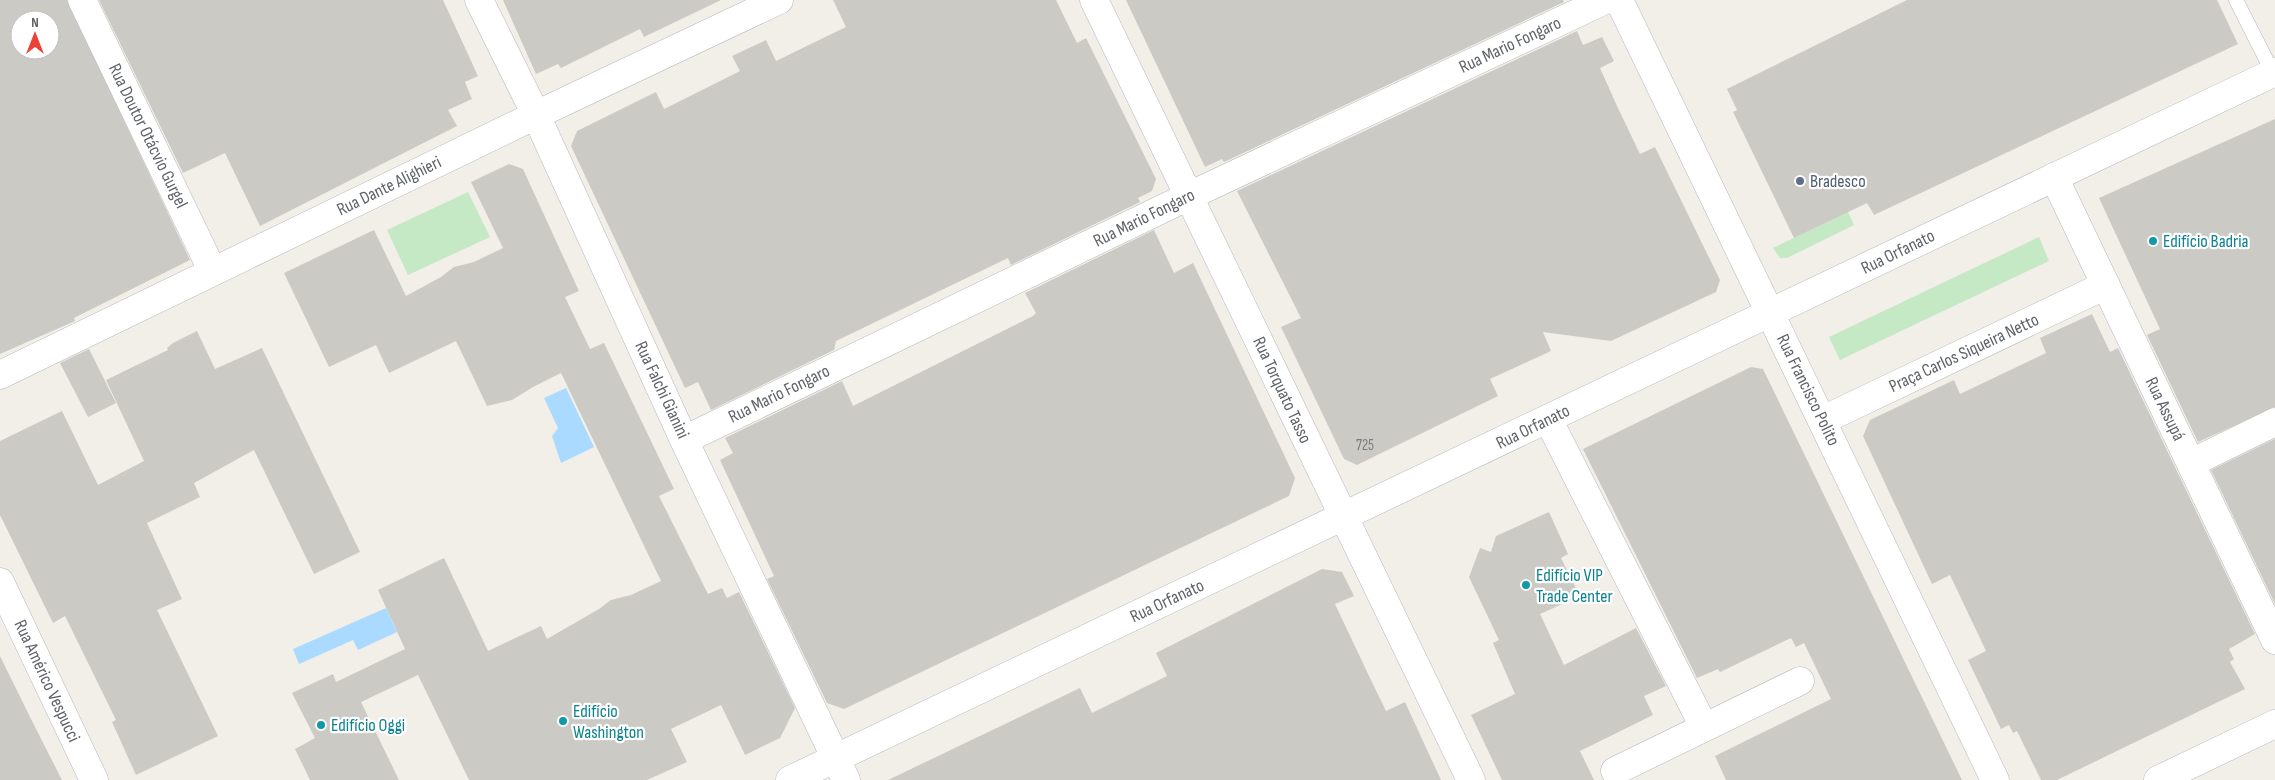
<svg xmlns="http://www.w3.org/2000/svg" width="2275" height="780" font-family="'Sofia Sans Condensed',sans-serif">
	<rect width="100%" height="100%" fill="#f1efe8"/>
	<path fill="#c5e8c5" d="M468,192L490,237L408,275L387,230Z
		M1848,212L1854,225L1787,258H1780L1773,248Z
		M2039,237L2049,261L1840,360L1829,337Z"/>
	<path fill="#aadaff" d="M566,388L594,447L561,463L552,436L558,428L544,398Z
		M386,608L397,632L358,650L353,640L299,664L293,649Z"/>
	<path fill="#cccac5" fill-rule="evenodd" d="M0,0H67L190,260L74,318L75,321L0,354ZM20,20H50V50H20Z
		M99,0H443L478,76L465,82L472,99L448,110L457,126L260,226L225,153L183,173Z
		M503,0H721L644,37L640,29L561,68L558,64L536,74Z
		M833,0H1056L1077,43L1086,38L1156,179L1152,191L1138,198L1140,202L1011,265L1008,258L836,341L834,350L711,410L698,382L685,388L571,146L577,131L656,92L664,109L740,71L732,56L766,40L776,61L846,27Z
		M1126,0H1563L1564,2L1224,162L1222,159L1205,167Z
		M1907,0H2217L2238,44L1874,215L1867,203L1794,238L1733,112L1737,110L1727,89Z
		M1577,31L1583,45L1602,37L1614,61L1600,68L1617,106L1640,154L1655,147L1720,280L1716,292L1611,341L1543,332L1551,351L1490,379L1498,396L1357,465L1344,459L1281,327L1301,318L1237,191Z
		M2275,119V407L2198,442L2147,335L2160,329L2099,198Z
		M509,164L523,169L579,291L565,297L590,349L604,343L674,489L659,496L708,594L722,588L727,598L739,592L795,708L780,738L745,755L721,705L671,729L687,762L647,780H469L418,675L361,702L399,780H310L295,749L315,738L292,693L333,674L336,682L405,649L378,590L444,558L488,651L541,626L547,639L599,609L611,600L631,595L661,581L561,373L533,387L512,400L487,406L456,341L389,373L376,345L329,367L284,273L374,230L406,296L441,277L454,267L474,262L503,248L471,182Z
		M1154,230L1174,273L1193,263L1295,478L1289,496L844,709L827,703L767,579L774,576L720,460L733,453L725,438L842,381L853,406L1033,316L1036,313L1025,293Z
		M2092,314L2110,352L2118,348L2255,634L2229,649L2234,659L2230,662L2245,689L2057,780H2041L2017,731L2013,733L2009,725L2001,729L1968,660L1986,651L1950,575L1932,584L1863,436L1870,420L1954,380L1960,394L2046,353L2040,338Z
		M197,331L215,369L262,348L360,552L314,574L254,450L194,483L200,497L147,523L182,599L157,610L218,736L136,775L112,722L116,720L65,616L53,623L0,515V441L62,411L98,485L144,461L106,380L168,350L167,348L173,343Z
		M89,349L116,403L88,417L60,363Z
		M1751,367L1763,369L1962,780H1726L1715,756L1831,699L1804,643L1796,647L1791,638L1720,672L1718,669L1697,678L1583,449Z
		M2275,439V604L2211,470Z
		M1549,512L1568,554L1561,558L1580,596L1540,614L1564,665L1636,628L1666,686L1644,696L1653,715L1580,751L1594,780H1502L1471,715L1515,694L1493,643L1499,640L1469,577L1480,548L1491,552L1496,536Z
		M1322,569L1342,572L1354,596L1335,604L1369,676L1386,711L1405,702L1441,780H888L1080,688L1092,713L1167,676L1156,653Z
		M0,656L31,719L62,780H0Z"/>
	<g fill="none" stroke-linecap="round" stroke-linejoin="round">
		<defs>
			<path id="service" d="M2236,0L2273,73"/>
			<path id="minor" d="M82,0L213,272
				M479,0L536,115L684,440L846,780
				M1094,0L1471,780
				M1619,0L1995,780
				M2054,177L2275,640
				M0,375L536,115L779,0
				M1548,419L1704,727
				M1823,420L2106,285
				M684,440L1189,196L1605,0
				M2191,463L2275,422
				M0,582L94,780
				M1615,771L1800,681"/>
			<path id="tertiary" d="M2158,780L2275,724"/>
			<path id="secondary" d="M790,780L2275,72"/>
		</defs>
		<use href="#service" stroke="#b5b8bc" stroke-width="15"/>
		<use href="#minor" stroke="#b5b8bc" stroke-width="29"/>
		<use href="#tertiary" stroke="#b5b8bc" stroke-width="29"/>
		<use href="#secondary" stroke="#b6babf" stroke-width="29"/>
		<use href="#service" stroke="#fff" stroke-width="14"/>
		<use href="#minor" stroke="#fff" stroke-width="28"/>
		<use href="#tertiary" stroke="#fff" stroke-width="28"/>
		<use href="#secondary" stroke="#fff" stroke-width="28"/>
	</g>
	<circle fill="#5c6f8a" stroke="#fff" stroke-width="2" cx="1800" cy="181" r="5"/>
	<g fill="#0f9aa8" stroke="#fff" stroke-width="2">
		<circle cx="2153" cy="241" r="5"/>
		<circle cx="1526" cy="585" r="5"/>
		<circle cx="563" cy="721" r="5"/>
		<circle cx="321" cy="725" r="5"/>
	</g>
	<g text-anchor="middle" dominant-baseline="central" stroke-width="4.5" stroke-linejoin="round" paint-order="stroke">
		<g font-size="15" fill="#7a7d7f">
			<text x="1365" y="445">725</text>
		</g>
		<g font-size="18" fill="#5f6368" stroke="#fff">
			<text transform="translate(1510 45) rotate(-25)">Rua Mario Fongaro</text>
			<text transform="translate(148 136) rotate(64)">Rua Doutor Otácvio Gurgel</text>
			<text transform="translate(389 186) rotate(-26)">Rua Dante Alighieri</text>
			<text transform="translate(1144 218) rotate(-26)">Rua Mario Fongaro</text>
			<text transform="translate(1898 252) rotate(-26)">Rua Orfanato</text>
			<text transform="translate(1964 353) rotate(-25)">Praça Carlos Siqueira Netto</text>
			<text transform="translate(662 390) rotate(65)">Rua Falchi Gianini</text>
			<text transform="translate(1282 390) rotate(65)">Rua Torquato Tasso</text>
			<text transform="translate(1808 390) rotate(64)">Rua Francisco Polito</text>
			<text transform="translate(779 394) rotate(-26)">Rua Mario Fongaro</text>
			<text transform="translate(2165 409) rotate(64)">Rua Assupá</text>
			<text transform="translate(1533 427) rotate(-26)">Rua Orfanato</text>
			<text transform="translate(1167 601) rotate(-25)">Rua Orfanato</text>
			<text transform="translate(47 681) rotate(65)">Rua Américo Vespucci</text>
		</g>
		<g font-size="18" fill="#4e5e75" stroke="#fff" text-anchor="start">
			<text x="1810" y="181">Bradesco</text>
		</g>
		<g font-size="18" fill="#0d838f" stroke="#fff" text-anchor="start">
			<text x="2163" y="241">Edifício Badria</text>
			<text x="1536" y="575">Edifício VIP<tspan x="1536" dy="21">Trade Center</tspan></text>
			<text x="573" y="711">Edifício<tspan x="573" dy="21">Washington</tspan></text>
			<text x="331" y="725">Edifício Oggi</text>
		</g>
	</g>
	<g transform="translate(35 35)"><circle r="24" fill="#ffffff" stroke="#bfc1c3"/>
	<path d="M0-4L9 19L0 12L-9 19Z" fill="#ea4335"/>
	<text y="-8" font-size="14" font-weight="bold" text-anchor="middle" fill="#5f6368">N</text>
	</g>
</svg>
